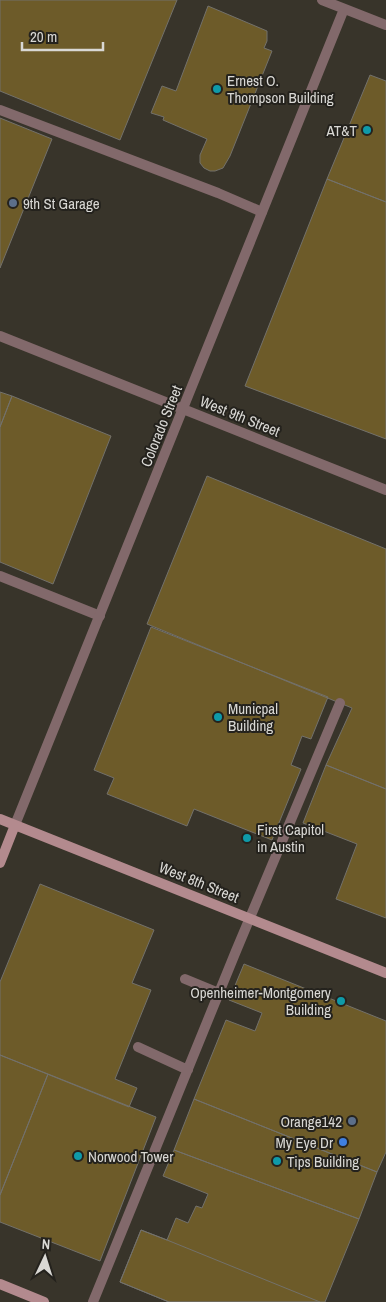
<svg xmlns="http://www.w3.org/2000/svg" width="386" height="1302" font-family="'Archivo Narrow',sans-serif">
	<rect width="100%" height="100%" fill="#2d2c27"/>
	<path fill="#38342a" d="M0,0H386V1302H0Z"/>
	<path fill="#6d5b29" stroke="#73716b" d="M0,0H177L120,140L0,91Z
		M208,6L267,31V41L264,48L272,51L230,156L223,168L215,171H210L204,168L200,163V155L207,139L163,120L164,117L151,113L162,86L176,91Z
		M370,75L386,81V202L327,179Z
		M0,118L52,139L0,268Z
		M327,179L386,202V439L245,386Z
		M0,392L12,396L0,427Z
		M12,396L111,436L53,584L0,562V427Z
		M207,476L386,549V789L326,765L352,708L147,624Z
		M151,627L328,697L311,739L302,736L291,765L301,769L272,840L194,809L187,826L107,794L114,778L94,770Z
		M326,765L386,789V918L336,899L357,844L303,823Z
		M40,884L154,930L132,983L151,990L115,1079L137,1088L129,1107L0,1055V982Z
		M244,964L386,1021V1152L377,1172L194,1099L226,1020L255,1031L262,1013L229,1000Z
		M0,1055L48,1074L0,1195Z
		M48,1074L156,1117L100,1261L0,1222V1195Z
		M194,1099L377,1172L359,1219L174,1150Z
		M174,1150L359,1219L325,1302H169L120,1282L141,1230L167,1240L176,1218L188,1223L196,1206L202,1208L208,1194L163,1176Z
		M141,1230L167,1240L320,1302H169L120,1282Z"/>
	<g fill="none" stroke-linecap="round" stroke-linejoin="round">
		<path stroke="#82696b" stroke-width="10" d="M0,110L218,193L262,212
			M0,576L100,616
			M185,979L219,993
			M138,1047L188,1070
			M93,1302L236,951L340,703"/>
		<path stroke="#82696b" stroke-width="10" d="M322,0L386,25
			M0,336L386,490
			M15,825L344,9"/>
		<path stroke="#b38a8e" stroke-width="10" d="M0,819L386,973
			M0,863L15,825
			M0,1284L44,1302"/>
	</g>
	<g fill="#0f9aa8" stroke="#24221d" stroke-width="2">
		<circle cx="217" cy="89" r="5"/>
		<circle cx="367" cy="130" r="5"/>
		<circle cx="218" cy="717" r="5"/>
		<circle cx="247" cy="838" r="5"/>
		<circle cx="341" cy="1001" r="5"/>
		<circle cx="78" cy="1156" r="5"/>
		<circle cx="277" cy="1161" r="5"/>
	</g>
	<g fill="#5c6f8a" stroke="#24221d" stroke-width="2">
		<circle cx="13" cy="203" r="5"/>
		<circle cx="352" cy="1121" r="5"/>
	</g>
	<circle fill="#3f7fe0" stroke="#24221d" stroke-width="2" cx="343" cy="1142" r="5"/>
	<g text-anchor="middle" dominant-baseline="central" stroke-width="4" stroke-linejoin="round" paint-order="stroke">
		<g font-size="15" fill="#d9d8d4" stroke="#24221d" text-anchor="start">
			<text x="227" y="80">Ernest O.<tspan x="227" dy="17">Thompson Building</tspan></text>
			<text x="357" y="130" text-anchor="end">AT&amp;T</text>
			<text x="23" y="203">9th St Garage</text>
			<text x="228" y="708">Municpal<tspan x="228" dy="17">Building</tspan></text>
			<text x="257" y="829">First Capitol<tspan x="257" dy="17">in Austin</tspan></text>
			<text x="331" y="992" text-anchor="end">Openheimer-Montgomery<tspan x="331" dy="17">Building</tspan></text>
			<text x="342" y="1121" text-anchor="end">Orange142</text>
			<text x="333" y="1142" text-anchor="end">My Eye Dr</text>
			<text x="88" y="1156">Norwood Tower</text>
			<text x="287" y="1161">Tips Building</text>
		</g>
		<g font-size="15" fill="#d9d8d4" stroke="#24221d">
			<text transform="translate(240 416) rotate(22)">West 9th Street</text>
			<text transform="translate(161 426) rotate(-68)">Colorado Street</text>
			<text transform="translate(199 882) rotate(22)">West 8th Street</text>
		</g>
	</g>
	<g transform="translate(45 1257) rotate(4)" stroke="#24221d" stroke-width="4" paint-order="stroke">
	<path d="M0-4L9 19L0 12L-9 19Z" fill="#d9d8d4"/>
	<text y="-8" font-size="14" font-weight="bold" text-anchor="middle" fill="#d9d8d4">N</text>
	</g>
	<path d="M22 42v8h81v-8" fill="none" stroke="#d9d8d4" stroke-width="2.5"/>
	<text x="30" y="42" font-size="15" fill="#d9d8d4" stroke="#24221d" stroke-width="4" paint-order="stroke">20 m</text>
</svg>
